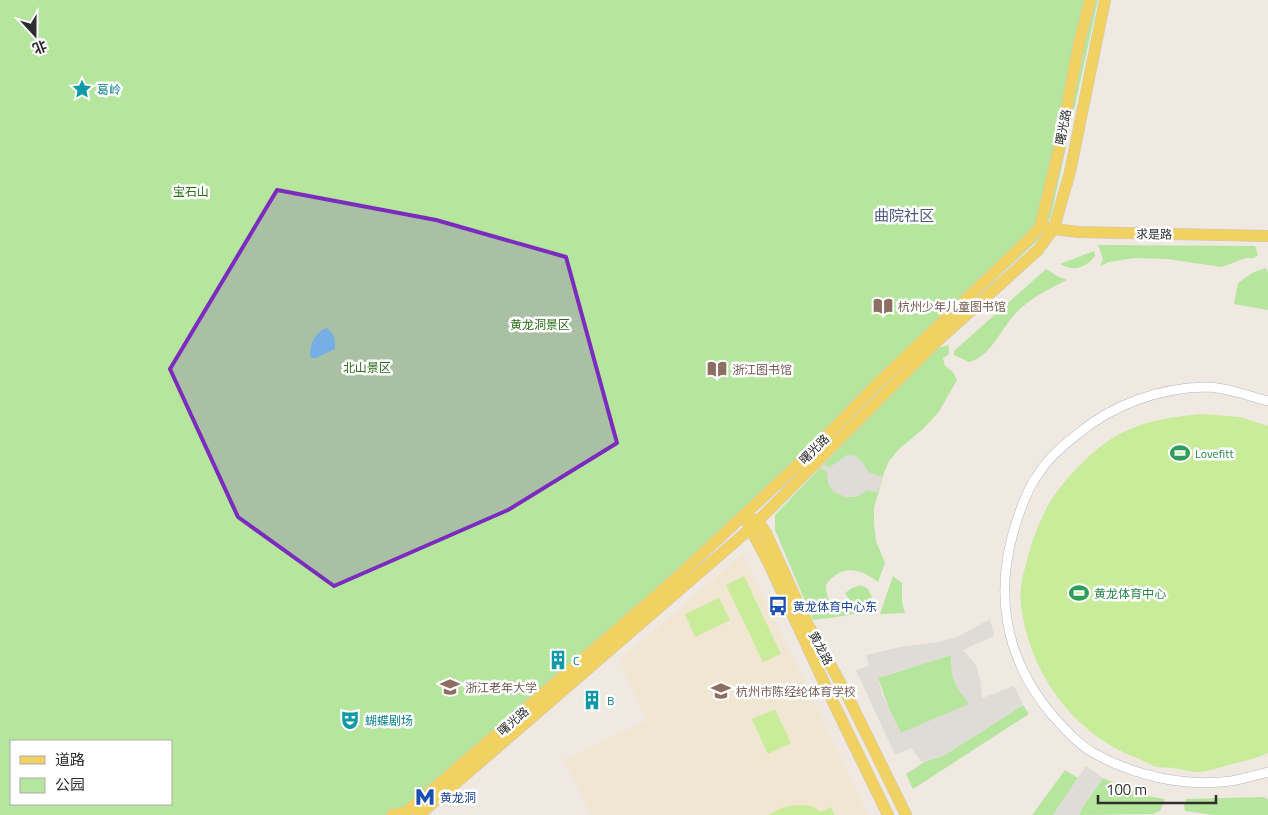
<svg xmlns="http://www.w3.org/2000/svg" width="1268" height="815" font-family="'Titillium Web','Noto Sans SC',sans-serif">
	<rect width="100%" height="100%" fill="#efe9e1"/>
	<path fill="#f0e6d1" d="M743,554L868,815H592L564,760L646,721L620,660Z"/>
	<path fill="#b6e59e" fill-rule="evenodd" d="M0,0H1098L1051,216L1043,234L1035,243L921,349L833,438L712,552L411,815H0ZM11,741H171V804H11Z
		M1098,245L1255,246L1258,255L1254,258H1246L1222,267L1167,259L1134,258L1109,262L1100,266L1103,259Z
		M1094,251L1095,256C1085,268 1075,272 1060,264Z
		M1266,268L1268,272V310L1234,304L1238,283L1252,273Z
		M1046,269L1057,276L1067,280C1049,289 1028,299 1014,315C1000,331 991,356 969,362L954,355V351Z
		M949,345V354L943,358L945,366L953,372L957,380L938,413L922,430L899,449L889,461L884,473L874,508V523L876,541L885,563L878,582C865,571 846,564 832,578C829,581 826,583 826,588C826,595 831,604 833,610L849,599L845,593L852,588L861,585L868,589L872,597C871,601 870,605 867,608C857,616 827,618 813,620L775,530V515L933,349Z
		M893,576L902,583V603L905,613L880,614Z
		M951,655C952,679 954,685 970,704L901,733L891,714L878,678Z
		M1023,705L1029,714L913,789L906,774L926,761L943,756Z
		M1065,770L1078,778L1053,815H1032Z
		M1103,778L1147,796L1165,799L1160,811L1153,814L1079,815L1082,808Z
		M1264,797L1268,800V815H1215L1185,811L1184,805L1186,799Z"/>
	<path fill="#c9ec9a" d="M1202,414L1240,417L1268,426V753C1258,758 1247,760 1236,763C1224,766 1211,771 1199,772C1190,772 1181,769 1173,768C1167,767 1162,768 1157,767C1151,766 1143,760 1137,758C1073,734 1029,672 1021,605C1019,590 1023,575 1027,560C1031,543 1037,527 1045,511C1058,485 1093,448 1118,435C1146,420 1171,417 1202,414Z
		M744,576L781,654L763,662L726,585Z
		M719,598L730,620L695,637L685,614Z
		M775,709L791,743L768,754L752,719Z
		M798,805L811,806L821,812L831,807L835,815H768L784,807Z"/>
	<path fill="#dfdcd8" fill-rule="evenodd" d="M847,455L856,456L864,464L868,472L883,477L877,493L868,490L856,497H846L834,492L828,484L827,472L820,468L823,465L830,467Z
		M990,619L994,636L963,650L976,665L980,680L982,698L1014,686L1023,705L943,756L921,762L911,748L895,755L856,670L869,666L866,655L905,646L939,642L959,636ZM951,655L952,675L958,689L969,704L901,733L882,694L878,678Z
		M1086,766L1103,778L1082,808L1079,815H1053Z"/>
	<path fill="#75cff0" d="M327,328C335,334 335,339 335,349L316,358H311C308,346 315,332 327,328Z"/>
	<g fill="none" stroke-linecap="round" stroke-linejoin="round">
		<defs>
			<path id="minor" d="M1268,401C1248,396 1226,387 1205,387C1160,388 1114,404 1079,433C1064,445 1050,456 1039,473C1029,486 1023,502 1018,517C993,589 1003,657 1053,716C1065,729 1077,743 1092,752C1134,776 1183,787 1231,781C1243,779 1256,775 1268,772"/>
			<path id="major" d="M1047,228L1078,232L1268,236
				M752,519L758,521L766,533L807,623L847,695L906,815
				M748,524L768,562L833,702L888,815
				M392,815L407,812
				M403,815L672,582L805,458L875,386L1028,240L1040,227L1059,149L1079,43L1090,0
				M419,815L751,528L933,345L1038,250L1054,228L1070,172L1105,0"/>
		</defs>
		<use href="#minor" stroke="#b4b7c1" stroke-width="10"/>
		<use href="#major" stroke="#c9c9c9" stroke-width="12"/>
		<use href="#minor" stroke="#fff" stroke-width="9"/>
		<use href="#major" stroke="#f2d163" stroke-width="11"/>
	</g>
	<path fill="#7b2cbf" fill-opacity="0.2" stroke="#7b2cbf" stroke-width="4" stroke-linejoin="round" d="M277,190L436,220L566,257L617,443L508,510L334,586L238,517L170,369Z"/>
	<defs>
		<symbol id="sight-bare" viewBox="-9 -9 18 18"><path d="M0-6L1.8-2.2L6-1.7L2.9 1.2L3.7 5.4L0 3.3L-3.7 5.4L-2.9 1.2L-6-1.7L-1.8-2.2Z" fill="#0f9aa8" stroke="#fff" stroke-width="2.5" paint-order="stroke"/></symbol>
		<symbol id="library-bare" viewBox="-9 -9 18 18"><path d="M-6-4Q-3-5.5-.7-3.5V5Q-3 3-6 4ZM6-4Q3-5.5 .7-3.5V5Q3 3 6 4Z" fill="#8d6e63" stroke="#fff" stroke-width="2.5" paint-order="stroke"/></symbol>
		<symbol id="stadium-bare" viewBox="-9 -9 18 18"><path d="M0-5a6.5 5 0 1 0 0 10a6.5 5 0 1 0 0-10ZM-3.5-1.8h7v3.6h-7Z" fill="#2e9e5b" stroke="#fff" stroke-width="2.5" paint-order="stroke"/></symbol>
		<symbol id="bus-bare" viewBox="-9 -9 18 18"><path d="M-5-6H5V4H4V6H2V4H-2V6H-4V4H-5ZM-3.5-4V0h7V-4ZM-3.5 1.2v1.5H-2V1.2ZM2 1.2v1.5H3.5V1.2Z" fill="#1a4fb4" stroke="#fff" stroke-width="2.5" paint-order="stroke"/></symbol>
		<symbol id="building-bare" viewBox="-9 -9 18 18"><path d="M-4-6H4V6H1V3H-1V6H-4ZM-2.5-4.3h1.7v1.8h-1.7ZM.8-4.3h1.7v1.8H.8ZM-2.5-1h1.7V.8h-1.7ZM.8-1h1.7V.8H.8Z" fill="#0f9aa8" stroke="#fff" stroke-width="2.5" paint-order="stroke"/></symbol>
		<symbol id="university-bare" viewBox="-9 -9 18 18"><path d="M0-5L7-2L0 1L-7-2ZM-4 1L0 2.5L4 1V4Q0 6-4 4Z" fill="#8d6e63" stroke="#fff" stroke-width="2.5" paint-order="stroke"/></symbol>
		<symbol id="theatre-bare" viewBox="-9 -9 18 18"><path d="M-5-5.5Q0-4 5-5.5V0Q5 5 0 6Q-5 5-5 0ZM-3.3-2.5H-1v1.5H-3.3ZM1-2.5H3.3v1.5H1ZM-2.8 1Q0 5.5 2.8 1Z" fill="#0f9aa8" stroke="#fff" stroke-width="2.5" paint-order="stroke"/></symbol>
		<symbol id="metro-bare" viewBox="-9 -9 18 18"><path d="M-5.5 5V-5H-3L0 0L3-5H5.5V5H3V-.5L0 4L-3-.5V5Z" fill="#1a4fb4" stroke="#fff" stroke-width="2.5" paint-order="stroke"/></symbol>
	</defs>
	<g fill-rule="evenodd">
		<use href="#sight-bare" x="68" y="75" width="28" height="28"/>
		<use href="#library-bare" x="869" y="292" width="28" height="28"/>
		<use href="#library-bare" x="703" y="355" width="28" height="28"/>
		<use href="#stadium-bare" x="1166" y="439" width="28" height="28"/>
		<use href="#stadium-bare" x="1065" y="579" width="28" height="28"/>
		<use href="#bus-bare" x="764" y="592" width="28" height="28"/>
		<use href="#building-bare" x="544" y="646" width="28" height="28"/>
		<use href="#university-bare" x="436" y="673" width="28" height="28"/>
		<use href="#university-bare" x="707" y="677" width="28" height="28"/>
		<use href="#building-bare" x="578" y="686" width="28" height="28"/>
		<use href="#theatre-bare" x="336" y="706" width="28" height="28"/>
		<use href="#metro-bare" x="411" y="783" width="28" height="28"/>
	</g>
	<g text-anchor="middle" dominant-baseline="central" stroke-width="5" stroke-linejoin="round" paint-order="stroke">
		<g font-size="12" fill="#0d838f" stroke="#fff" text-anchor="start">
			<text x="97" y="89">葛岭</text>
			<text x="573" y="660">C</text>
			<text x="607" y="700">B</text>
			<text x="365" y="720">蝴蝶剧场</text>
		</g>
		<g font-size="12" fill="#2e2e2e" stroke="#fff">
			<text transform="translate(1063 127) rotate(-79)">曙光路</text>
			<text transform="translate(1154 234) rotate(1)">求是路</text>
			<text transform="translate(814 449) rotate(-45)">曙光路</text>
			<text transform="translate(821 648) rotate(62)">黄龙路</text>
			<text transform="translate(513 721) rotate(-41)">曙光路</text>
		</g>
		<g font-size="12" fill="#2c6e1b" stroke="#fff">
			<text x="191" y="191">宝石山</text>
			<text x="540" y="324">黄龙洞景区</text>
			<text x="367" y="367">北山景区</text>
		</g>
		<g font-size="12" fill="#785e54" stroke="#fff" text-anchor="start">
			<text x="898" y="306">杭州少年儿童图书馆</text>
			<text x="732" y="369">浙江图书馆</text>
			<text x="465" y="687">浙江老年大学</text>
			<text x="736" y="691">杭州市陈经纶体育学校</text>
		</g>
		<g font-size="12" fill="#27864d" stroke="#fff" text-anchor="start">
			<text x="1195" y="453">Lovefitt</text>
			<text x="1094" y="593">黄龙体育中心</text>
		</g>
		<g font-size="12" fill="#164399" stroke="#fff" text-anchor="start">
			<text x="793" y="606">黄龙体育中心东</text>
			<text x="440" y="797">黄龙洞</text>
		</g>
		<g font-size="15" fill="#4d5680" stroke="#fff">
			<text x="904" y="215">曲院社区</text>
		</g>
	</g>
	<rect x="10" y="740" width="162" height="65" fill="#ffffff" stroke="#ababab"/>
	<rect x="20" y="756" width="25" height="8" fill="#f2d163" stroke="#ababab"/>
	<text x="55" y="765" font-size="15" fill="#2e2e2e">道路</text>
	<rect x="20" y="778" width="25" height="15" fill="#b6e59e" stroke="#ababab"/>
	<text x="55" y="790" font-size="15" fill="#2e2e2e">公园</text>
	<g transform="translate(35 35) rotate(159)" stroke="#ffffff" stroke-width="4" paint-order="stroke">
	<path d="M0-4L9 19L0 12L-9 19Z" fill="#2e2e2e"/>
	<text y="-8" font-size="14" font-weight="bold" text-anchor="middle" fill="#2e2e2e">北</text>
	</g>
	<path d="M1098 795v8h118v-8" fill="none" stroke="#2e2e2e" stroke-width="2.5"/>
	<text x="1106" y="795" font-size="15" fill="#2e2e2e" stroke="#ffffff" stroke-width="4" paint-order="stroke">100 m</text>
</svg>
